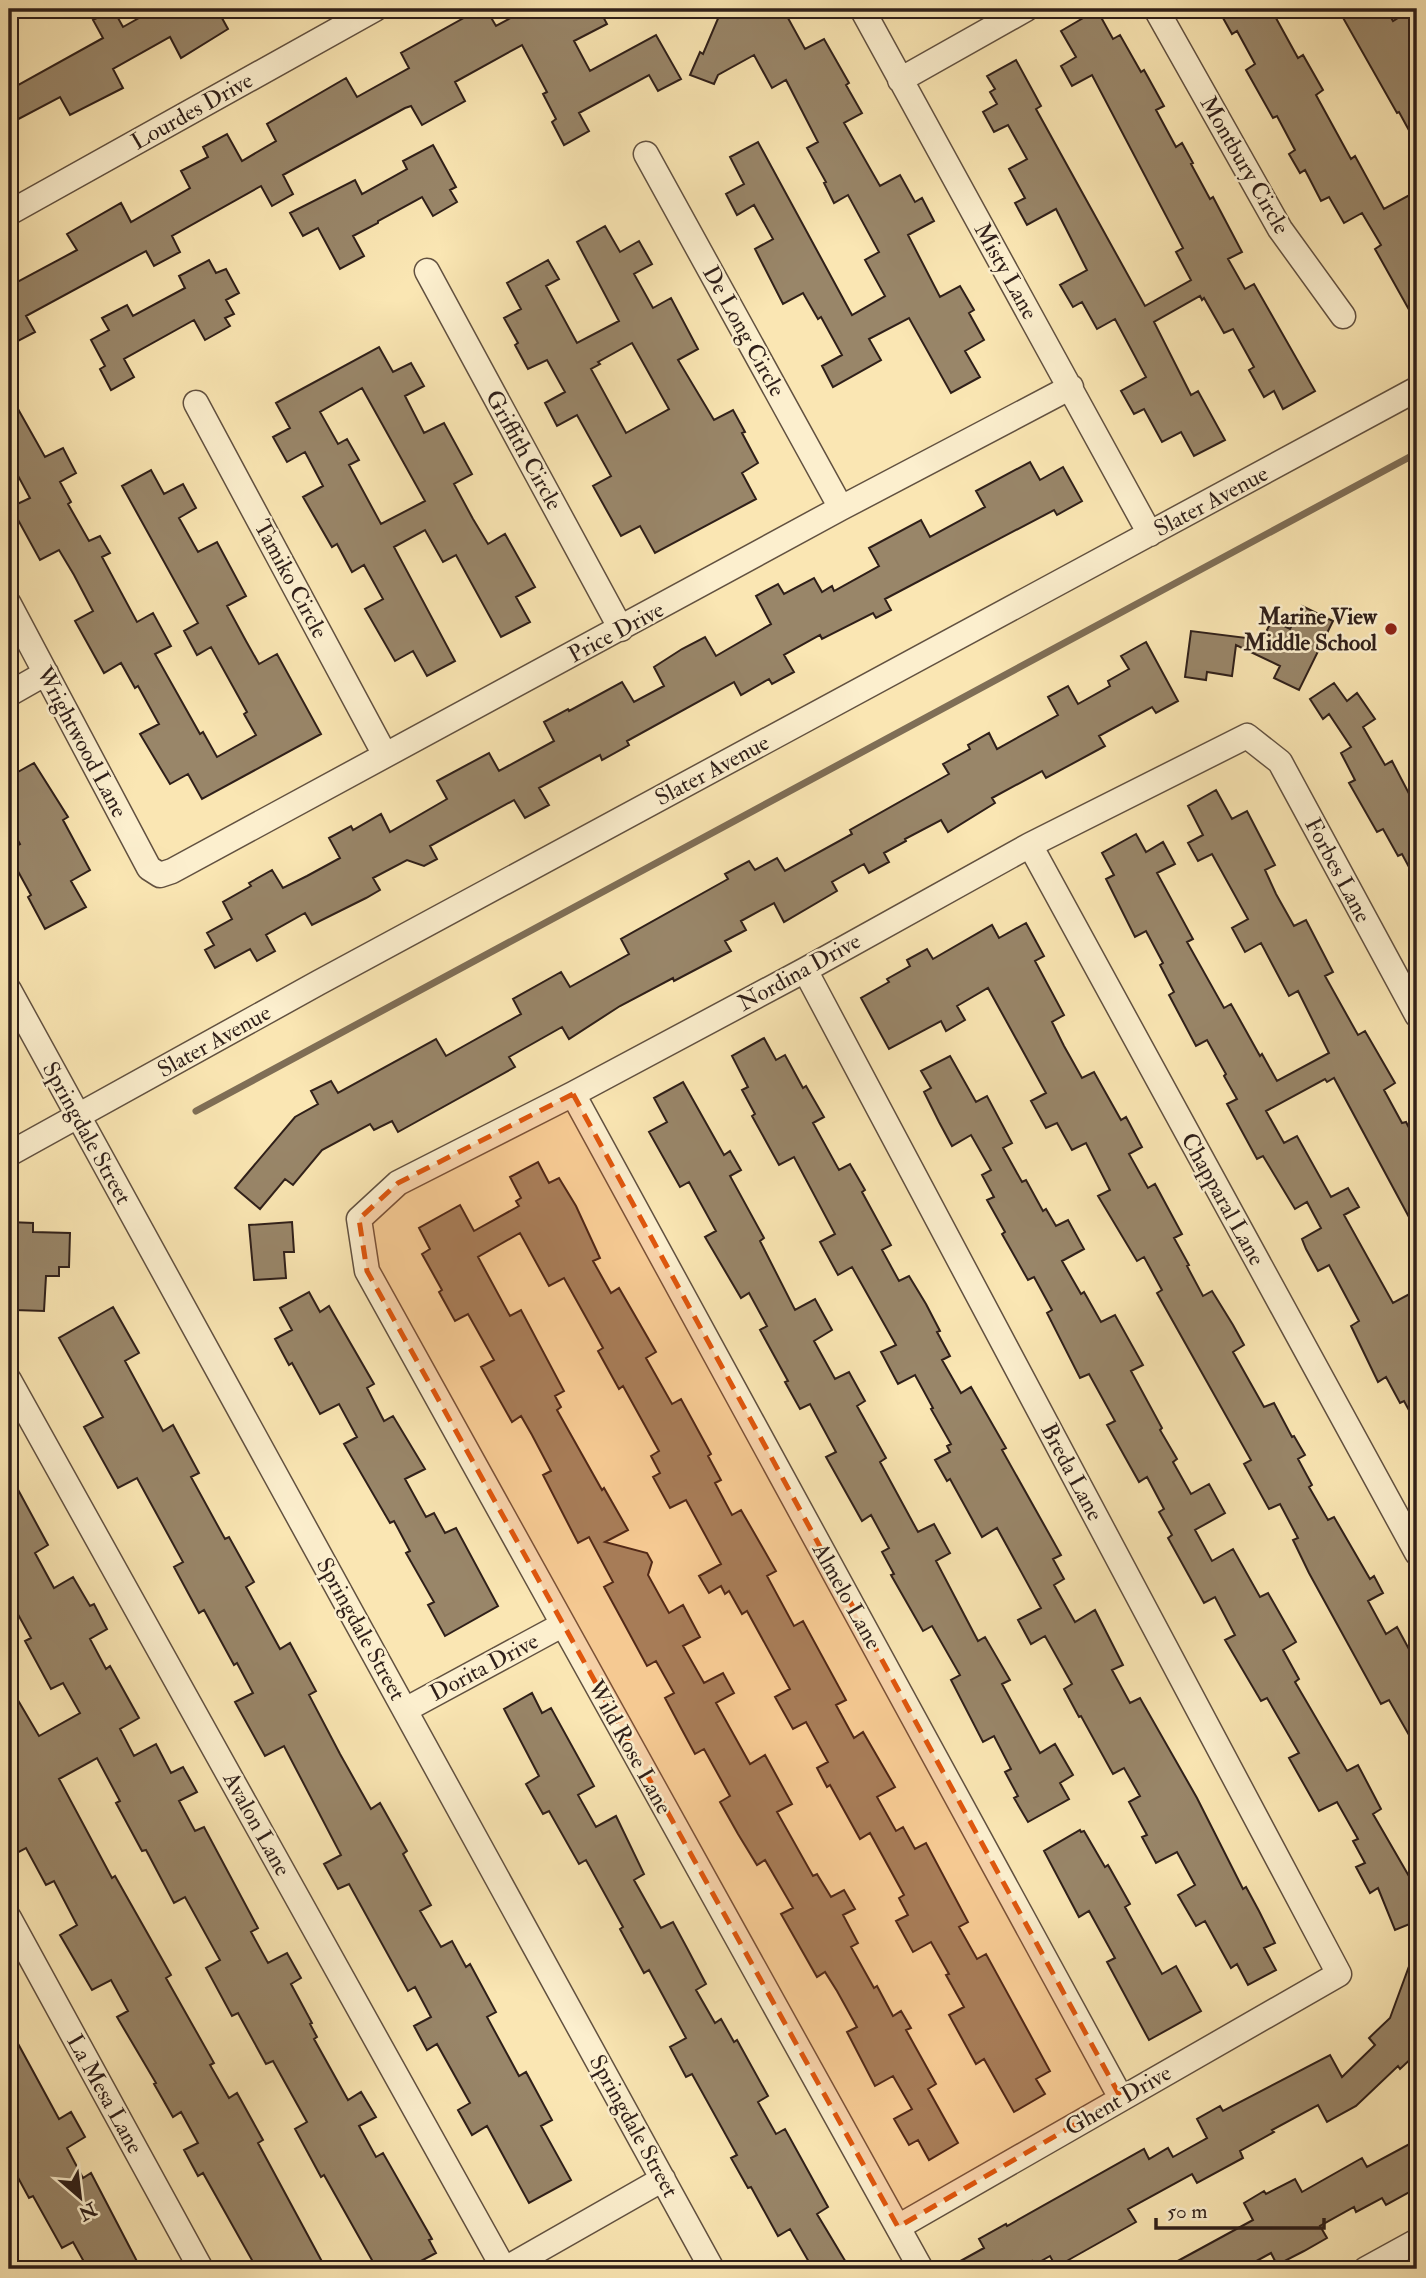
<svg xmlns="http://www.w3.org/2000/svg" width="1426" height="2278" font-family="'IM FELL Double Pica',serif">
	<rect width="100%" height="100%" fill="#fae6b3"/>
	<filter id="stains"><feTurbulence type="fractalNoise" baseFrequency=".00286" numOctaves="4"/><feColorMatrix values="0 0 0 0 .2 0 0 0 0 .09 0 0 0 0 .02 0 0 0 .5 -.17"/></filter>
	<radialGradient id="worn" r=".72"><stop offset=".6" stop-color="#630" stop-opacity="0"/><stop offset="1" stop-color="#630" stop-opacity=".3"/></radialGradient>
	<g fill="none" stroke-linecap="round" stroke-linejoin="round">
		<path stroke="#7f6e56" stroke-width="7" d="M196,1111L1417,453"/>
	</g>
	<path fill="#998669" stroke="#2f1f19" stroke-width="2" fill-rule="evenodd" d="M113,9L123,27L155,9H217L228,29L181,58L170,37L113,69L123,88L70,115L60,97L9,124V90L103,38L93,20Z
		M480,9H486L496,26L527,9H599L607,24L574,41L590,71L656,35L681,79L658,91L649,75L579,113L589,131L564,145L552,122L556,119L543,94L547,92L522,45L455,82L465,101L422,125L411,106L405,108L283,175L293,194L272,206L261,186L172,236L180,252L154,266L146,251L26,316L35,332L18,341L9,325V284L10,286L77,250L67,234L121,203L131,222L190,188L181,171L208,157L203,147L227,134L242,161L276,141L267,124L346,78L357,97L409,68L401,53Z
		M722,9H783L805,49L824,39L849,83L846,85L862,113L844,123L880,186L900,175L915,202L922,198L934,221L908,235L940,297L960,286L974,310L969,313L984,340L965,351L980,377L951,393L909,318L869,339L881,360L833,387L822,366L842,355L821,317L818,319L803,293L783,304L755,249L773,239L754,205L737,215L726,194L744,184L730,157L758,142L852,315L885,296L865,260L879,252L848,195L834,203L824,183L826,182L807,148L818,142L786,80L772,88L754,55L718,75L714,84L690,75L700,52L703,54Z
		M1218,9H1271L1298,58L1303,55L1323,90L1316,95L1351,159L1355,156L1384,209L1417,191V324L1375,249L1381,245L1362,213L1344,223L1329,197L1321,201L1305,170L1300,173L1289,154L1295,150L1277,116L1273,118L1246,70L1255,64L1237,31L1232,34Z
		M1356,9H1386L1393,21L1406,13L1417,33V145L1399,112L1397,113L1342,16Z
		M1097,10L1113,39L1120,35L1141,72L1144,70L1164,106L1156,110L1176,147L1182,143L1193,163L1191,164L1210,199L1213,197L1242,252L1228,259L1245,289L1254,284L1315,391L1283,409L1274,391L1264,397L1249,370L1254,367L1233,329L1224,333L1204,298L1202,300L1200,296L1154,322L1191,395L1198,391L1225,440L1194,456L1181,432L1162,442L1144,409L1134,414L1121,391L1146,377L1115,319L1097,329L1082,302L1073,307L1060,285L1087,270L1056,209L1027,225L1015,203L1025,198L1009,169L1027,159L1008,125L994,132L983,112L997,104L990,92L995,89L987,76L1016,60L1041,106L1036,109L1145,306L1191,280L1176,252L1183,248L1092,75L1072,86L1061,66L1076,57L1061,31Z
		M433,145L456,187L450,190L457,202L433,216L422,197L378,221V223L353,236L364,256L340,269L318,228L303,236L290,213L355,180L362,194L407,169L403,161Z
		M605,226L620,252L639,241L652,264L634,274L653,308L671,298L698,349L678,360L714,420L733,410L745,432L742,433L758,463L742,473L756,499L655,553L640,526L621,536L593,486L611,476L577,415L557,426L545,403L565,392L547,360L528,369L515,345L518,343L504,318L521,309L507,283L548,260L559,279L546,286L577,343L619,321L577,242ZM632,343L669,409L626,433L591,369L600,364L598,362Z
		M209,260L216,273L226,269L239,293L226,300L234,314L225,318L230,326L205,340L194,320L124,359L134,377L111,390L100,369L105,366L91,340L109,330L102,318L127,305L133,316L185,288L179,276Z
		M379,347L393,372L411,363L424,386L405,396L424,433L444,423L472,474L454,484L473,519L488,544L505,534L535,587L516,597L530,622L501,637L456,555L443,562L425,530L394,547L455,661L427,676L413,651L395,661L365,609L383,599L364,565L352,572L337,544L332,547L303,497L323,486L305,452L287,462L273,437L290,428L276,403ZM362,388L425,501L381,524L349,465L359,460L347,439L338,444L320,412Z
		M9,393L45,457L63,448L76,473L60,482L71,502L68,504L89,541L100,536L110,553L102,557L137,622L153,613L171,646L155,654L200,734L203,732L217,757L256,735L244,714L247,712L211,647L197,655L184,631L198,623L122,486L151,470L164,494L183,484L196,508L179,518L198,552L217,542L246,596L227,606L246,641L259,664L277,654L321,734L202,799L188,774L170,784L140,734L159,724L138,686L135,688L121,663L104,673L75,621L93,611L74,575L59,550L40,560L11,507L30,498L9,459Z
		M1030,462L1040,480L1063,467L1082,501L1057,515L1054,510L885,599L891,610L876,618L873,613L822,639L820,635L784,655L794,672L772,684L769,679L741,695L734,682L627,741L629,745L602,760L600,755L539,788L549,805L525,818L514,800L430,846L437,859L424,866L407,860L373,878L380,890L366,898L312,925L305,913L266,935L275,951L257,961L250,949L215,968L205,950L214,945L207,933L232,919L223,902L251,886L249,883L272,870L283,888L307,876L340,858L329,838L351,826L353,830L381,814L390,832L447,799L437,781L489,753L499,771L554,741L544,722L568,709L569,711L622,682L634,702L664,686L654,667L682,649L705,637L716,656L771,624L756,596L778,584L784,594L814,578L822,592L832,586L834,591L879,566L869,548L921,520L930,537L985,507L976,491Z
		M1302,606L1333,621L1299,690L1274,678L1280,666L1236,645L1232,676L1207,672L1206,680L1185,677L1191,631L1262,640L1272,620L1290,629Z
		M1146,642L1178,701L1156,713L1152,707L1099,736L1105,746L1046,778L1042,771L992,798L995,803L948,832L941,820L905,839L906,841L884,853L889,862L869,873L864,864L832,882L837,891L784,922L774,903L741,921L746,930L725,941L731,951L674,981L673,978L620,1006L569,1039L562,1027L509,1057L515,1067L398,1132L392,1121L374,1130L370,1124L322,1150L293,1185L285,1179L260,1209L235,1188L295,1117L318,1104L311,1091L331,1081L338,1093L436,1039L446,1056L521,1014L513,999L561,972L570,987L629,954L621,939L728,879L725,874L749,861L755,870L777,858L785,871L852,834L850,830L949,774L943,764L970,749L968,745L989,733L997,749L1058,715L1048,697L1068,686L1078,704L1110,686L1108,681L1129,669L1121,656Z
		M1334,683L1347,701L1357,693L1375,719L1363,727L1385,765L1392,761L1417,809V882L1402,854L1398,856L1383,829L1377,832L1349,783L1355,780L1341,753L1351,747L1329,714L1323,719L1310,699Z
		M34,763L68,817L63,820L90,870L71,881L86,907L45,929L28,897L31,895L9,855V850L20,844L9,824V777Z
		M1216,790L1232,819L1247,811L1275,865L1265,870L1276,894L1294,926L1306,920L1333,972L1325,976L1358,1035L1365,1031L1395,1083L1384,1090L1402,1123L1406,1122L1417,1143V1232L1334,1078L1327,1082L1325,1079L1266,1111L1284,1143L1297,1136L1331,1197L1348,1188L1359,1207L1344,1215L1393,1303L1417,1290V1425L1404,1401L1400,1403L1386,1377L1378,1382L1351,1326L1359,1321L1329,1265L1318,1271L1306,1249L1302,1239L1321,1228L1307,1202L1295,1209L1263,1156L1257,1159L1227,1104L1237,1099L1224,1076L1226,1074L1207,1040L1196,1046L1169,995L1174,992L1160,965L1163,963L1146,931L1135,937L1106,879L1114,875L1102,853L1136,834L1146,852L1163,842L1175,864L1157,873L1193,939L1187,942L1224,1008L1231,1004L1260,1056L1262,1054L1277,1081L1329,1053L1298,991L1289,996L1261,943L1245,952L1232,928L1248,919L1212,854L1198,861L1188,843L1203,835L1188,806Z
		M1026,923L1044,956L1035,961L1064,1015L1052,1022L1064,1046L1082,1078L1094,1072L1121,1120L1126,1117L1142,1147L1129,1154L1148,1188L1155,1184L1182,1234L1174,1238L1189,1265L1187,1266L1203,1296L1212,1291L1233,1325L1244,1345L1233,1352L1264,1407L1274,1403L1292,1437L1294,1436L1305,1455L1298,1459L1312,1485L1309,1487L1328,1520L1334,1517L1370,1579L1374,1576L1383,1593L1368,1601L1386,1634L1397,1627L1417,1664V1749L1389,1700L1381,1704L1309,1573L1293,1540L1298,1538L1280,1504L1269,1509L1244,1464L1251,1460L1157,1293L1162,1290L1144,1257L1137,1261L1098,1196L1110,1190L1086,1143L1072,1150L1057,1123L1046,1128L1031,1101L1046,1093L988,988L957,1006L965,1020L946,1031L941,1021L889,1049L861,998L889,982L887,979L910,966L907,960L927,949L933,959L992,925L999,938Z
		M764,1038L776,1060L785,1055L803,1088L806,1086L824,1117L813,1123L839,1170L850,1164L865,1190L862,1192L891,1245L882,1250L899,1281L909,1276L926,1304L940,1331L937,1332L950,1356L942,1360L961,1393L971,1387L1006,1448L1002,1450L1061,1555L1053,1559L1064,1579L1054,1585L1075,1622L1095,1610L1123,1665L1112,1670L1130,1703L1140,1698L1197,1798L1243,1889L1246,1887L1259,1911L1275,1943L1264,1948L1276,1970L1248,1985L1237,1964L1231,1968L1205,1921L1196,1926L1178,1895L1195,1885L1177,1852L1156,1863L1142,1837L1147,1835L1129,1802L1140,1796L1124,1768L1113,1774L1081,1716L1079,1717L1064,1689L1072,1684L1045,1636L1031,1644L1018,1620L1041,1608L997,1528L982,1537L950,1479L947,1481L935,1460L950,1452L947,1446L951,1444L931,1409L933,1408L915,1375L898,1384L881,1352L896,1345L852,1267L838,1275L820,1242L835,1234L794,1157L779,1165L752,1116L755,1114L742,1090L748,1087L732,1056Z
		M950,1056L976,1102L987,1096L1012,1143L1003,1148L1022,1182L1026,1180L1043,1211L1046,1209L1056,1226L1068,1220L1084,1249L1062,1261L1081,1294L1084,1292L1101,1322L1115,1315L1143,1365L1131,1371L1162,1428L1160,1430L1177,1459L1173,1462L1191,1494L1209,1484L1225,1513L1195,1530L1212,1561L1233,1549L1260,1597L1268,1593L1296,1642L1283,1650L1299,1679L1295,1682L1347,1771L1358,1765L1381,1809L1373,1814L1417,1890V1921L1395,1930L1378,1888L1370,1893L1356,1867L1365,1863L1353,1841L1358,1839L1337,1802L1319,1811L1289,1758L1299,1753L1267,1698L1261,1701L1225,1640L1235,1635L1215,1597L1204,1603L1168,1538L1172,1535L1159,1512L1164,1509L1147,1477L1139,1482L1107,1425L1115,1421L1089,1374L1080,1378L1047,1313L1052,1310L1034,1277L1028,1280L1002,1234L1005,1232L987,1200L994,1197L982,1175L991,1170L971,1135L952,1146L939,1122L924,1092L931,1088L921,1071Z
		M683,1082L724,1155L730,1151L741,1170L730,1176L764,1238L760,1241L795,1310L815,1299L832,1330L814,1341L835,1379L849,1372L865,1401L857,1406L886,1458L880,1462L918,1532L934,1524L950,1553L936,1561L978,1641L985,1637L1010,1680L1002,1684L1040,1753L1055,1744L1073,1775L1060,1783L1069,1799L1028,1822L1014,1798L1018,1796L1005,1772L1011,1769L994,1736L983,1742L951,1680L960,1675L932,1626L923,1631L891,1575L894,1574L882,1552L889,1548L871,1515L862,1521L826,1457L836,1452L810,1404L800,1409L785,1382L788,1381L760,1330L767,1326L749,1293L741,1298L705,1237L716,1231L689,1182L680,1187L649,1132L667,1122L654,1098Z
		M538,1162L549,1183L559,1178L576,1206L600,1258L593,1261L611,1293L619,1288L656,1352L646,1358L672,1404L681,1399L711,1454L708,1456L721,1480L715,1483L732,1515L741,1510L776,1571L767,1576L794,1626L803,1621L846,1700L836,1705L854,1738L863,1732L895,1787L877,1797L896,1831L903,1827L915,1849L926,1843L968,1922L959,1927L977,1959L986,1954L1050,2071L1036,2079L1045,2094L1014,2112L984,2059L976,2064L949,2015L964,2007L946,1975L949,1974L931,1942L913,1952L896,1921L908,1915L899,1898L904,1895L870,1833L860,1839L830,1785L827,1787L817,1768L828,1762L806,1722L793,1729L775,1697L790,1689L747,1611L742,1614L729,1591L725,1594L721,1586L709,1593L699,1576L721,1564L686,1500L670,1508L653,1477L660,1473L651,1456L659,1451L623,1386L619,1389L598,1351L603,1348L564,1278L549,1286L520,1233L478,1257L510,1316L521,1310L564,1391L555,1396L561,1407L557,1410L602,1490L604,1488L628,1530L605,1542L647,1553L652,1562L648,1575L669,1613L683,1605L700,1637L683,1646L704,1683L723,1673L734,1693L716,1703L750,1764L765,1755L792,1804L777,1812L813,1876L817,1874L831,1897L844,1890L855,1909L843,1915L858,1943L851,1947L874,1988L877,1986L893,2016L901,2011L911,2028L906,2030L936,2084L928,2089L958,2143L929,2160L918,2140L909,2145L894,2119L912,2109L893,2076L875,2086L847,2032L857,2027L837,1991L825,1972L817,1977L781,1914L793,1908L765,1860L757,1865L738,1834L720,1802L730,1796L704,1749L695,1754L681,1728L665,1698L674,1693L656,1661L647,1666L621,1618L604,1587L613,1582L589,1537L578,1543L543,1475L551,1471L532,1435L521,1416L512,1422L481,1367L494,1360L468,1314L455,1321L439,1292L442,1290L422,1254L430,1249L419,1228L460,1205L474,1231L519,1206L516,1201L521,1198L510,1177Z
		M9,1222L33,1223V1232L70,1233L69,1267H59V1276H46L44,1311L15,1310L16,1289H9Z
		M292,1222L294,1252H284L286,1278L254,1280L249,1225Z
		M309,1292L320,1312L329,1306L374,1384L367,1388L384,1421L393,1416L425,1469L405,1479L426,1517L434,1513L445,1533L456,1528L498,1606L445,1636L428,1605L434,1602L406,1553L410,1551L394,1521L390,1523L344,1444L357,1437L339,1404L320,1414L292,1363L289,1365L275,1339L292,1330L280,1308Z
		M113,1307L139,1353L125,1361L163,1431L173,1425L199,1473L191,1477L225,1539L229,1537L254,1582L246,1587L280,1649L290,1643L316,1691L309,1695L340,1754L371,1809L380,1803L407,1851L403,1854L431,1905L420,1911L441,1947L452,1941L466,1967L470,1964L496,2012L487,2017L519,2076L526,2072L552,2120L541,2126L571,2180L529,2203L487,2126L472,2135L458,2110L470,2103L437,2044L427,2050L414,2026L431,2017L415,1987L408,1991L349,1884L338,1889L324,1864L341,1855L284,1746L265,1756L235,1702L253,1693L237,1663L234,1665L204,1610L199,1613L174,1567L183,1562L149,1500L137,1478L118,1488L84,1427L103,1417L59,1338Z
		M9,1473L48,1545L35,1553L54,1588L73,1577L90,1606L94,1604L107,1629L90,1639L106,1669L110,1666L139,1718L120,1729L134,1756L156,1744L171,1773L183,1767L197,1792L179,1801L195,1831L204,1827L258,1928L251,1932L268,1963L287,1953L301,1978L291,1984L312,2023L310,2024L317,2037L314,2039L348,2100L361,2092L376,2117L359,2126L376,2157L383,2153L432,2239L429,2240L436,2253L406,2269H377L324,2175L321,2177L295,2129L307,2122L273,2061L266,2064L238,2013L232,2016L206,1968L220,1960L185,1897L174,1903L146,1850L142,1851L116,1803L120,1801L97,1758L59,1779L112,1878L115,1876L171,1975L166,1978L214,2063L210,2065L229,2098L237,2093L263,2140L258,2143L326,2269H257L203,2173L198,2176L184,2150L198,2143L181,2112L173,2117L154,2084L156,2083L117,2017L128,2011L111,1980L92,1990L60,1935L77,1925L54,1881L46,1885L26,1848L15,1854L9,1842V1685L39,1736L80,1713L63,1683L51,1689L25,1641L31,1638L9,1598Z
		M532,1693L542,1713L551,1708L594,1786L578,1795L596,1827L616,1816L644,1874L634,1880L661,1928L673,1922L687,1948L706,1984L696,1990L715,2023L721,2019L734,2042L737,2040L768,2096L758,2102L776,2134L785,2129L828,2207L817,2214L850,2269H813L790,2229L778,2236L751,2187L748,2188L731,2158L737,2155L692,2074L686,2077L670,2047L686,2038L649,1970L644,1973L620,1929L623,1927L586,1860L579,1864L549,1811L543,1814L526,1784L539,1776L504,1709Z
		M1080,1830L1081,1832L1084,1831L1105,1867L1108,1865L1130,1904L1125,1907L1162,1974L1176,1966L1201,2011L1149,2040L1107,1962L1115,1958L1089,1911L1079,1917L1044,1851Z
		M1415,1950H1417V2053L1400,2069L1398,2066L1356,2106L1327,2122L1318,2105L1272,2130L1274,2132L1240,2151L1243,2158L1197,2183L1192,2174L1128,2209L1136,2222L1056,2267L1050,2256L1034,2265L1032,2261L1018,2269H946L984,2248L979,2239L1006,2224L1007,2226L1144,2149L1149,2159L1168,2148L1173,2157L1207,2138L1197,2119L1220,2106L1223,2111L1330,2055L1342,2077L1375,2045L1369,2038L1390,2018Z
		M9,2027L59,2119L71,2112L85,2137L67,2148L83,2178L91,2173L141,2269H88L73,2242L62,2248L33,2196L29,2198L9,2161V2147L18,2142L9,2125Z
		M1417,2140V2188L1386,2205L1382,2198L1356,2212L1354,2207L1320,2226L1327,2238L1304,2251L1277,2265L1271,2253L1242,2269H1163L1253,2220L1244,2203L1264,2191L1266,2194L1295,2179L1302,2192L1362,2158L1367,2167Z"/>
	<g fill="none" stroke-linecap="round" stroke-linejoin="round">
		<defs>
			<path id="minor" d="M862,9L1150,534
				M1156,9L1280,229L1343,316
				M900,80L1026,9
				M646,154L841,508
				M9,213L375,9
				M427,271L621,629
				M196,403L385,755
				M9,604L149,868L160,875L172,871L841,508L1071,387
				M9,694L46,673
				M1030,845L1417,1553
				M805,970L1339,1974L898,2227
				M9,990L712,2269
				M573,1094L1121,2098
				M9,1154L318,983L1417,389
				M9,1380L504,2269
				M405,1710L562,1625
				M9,1918L201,2269
				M505,2269L663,2179
				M921,2269L367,1271L359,1219L398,1183L573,1094L805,970L1030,845L1247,736L1280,762L1417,1015
				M1366,2269L1417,2241"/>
		</defs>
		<use href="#minor" stroke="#625140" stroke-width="27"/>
		<use href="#minor" stroke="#fcefce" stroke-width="24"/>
	</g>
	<path fill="#df560d" fill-opacity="0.2" stroke="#df560d" stroke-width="5" stroke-dasharray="14 9" stroke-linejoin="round" d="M573,1094L1121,2098L898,2227L367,1271L359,1219L398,1183Z"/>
	<circle fill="#8f2418" stroke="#fcefce" stroke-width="2.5" cx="1391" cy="629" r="7"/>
	<g text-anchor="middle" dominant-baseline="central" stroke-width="5" stroke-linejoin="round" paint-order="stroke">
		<g font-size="23" fill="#2f1f19" stroke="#fcefce">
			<text transform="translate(192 111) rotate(-29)">Lourdes Drive</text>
			<text transform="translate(1245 165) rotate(60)">Montbury Circle</text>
			<text transform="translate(1006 271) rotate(61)">Misty Lane</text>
			<text transform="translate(744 331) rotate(61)">De Long Circle</text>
			<text transform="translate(524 450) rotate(61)">Griffith Circle</text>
			<text transform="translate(1211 501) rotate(-28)">Slater Avenue</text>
			<text transform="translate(291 579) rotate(62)">Tamiko Circle</text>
			<text transform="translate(616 632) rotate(-28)">Price Drive</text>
			<text transform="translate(82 742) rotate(62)">Wrightwood Lane</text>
			<text transform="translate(712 770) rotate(-28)">Slater Avenue</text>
			<text transform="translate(1338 870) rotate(62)">Forbes Lane</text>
			<text transform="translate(799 972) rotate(-29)">Nordina Drive</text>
			<text transform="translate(214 1041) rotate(-29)">Slater Avenue</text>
			<text transform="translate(87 1133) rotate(61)">Springdale Street</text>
			<text transform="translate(1223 1199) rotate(61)">Chapparal Lane</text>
			<text transform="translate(1072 1472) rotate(62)">Breda Lane</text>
			<text transform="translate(847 1596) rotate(61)">Almelo Lane</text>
			<text transform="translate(361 1629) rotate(61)">Springdale Street</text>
			<text transform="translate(484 1667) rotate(-28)">Dorita Drive</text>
			<text transform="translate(630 1747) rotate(61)">Wild Rose Lane</text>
			<text transform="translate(257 1824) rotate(61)">Avalon Lane</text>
			<text transform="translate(105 2094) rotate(61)">La Mesa Lane</text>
			<text transform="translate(1118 2100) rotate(-30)">Ghent Drive</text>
			<text transform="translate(634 2126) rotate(61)">Springdale Street</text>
		</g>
		<g font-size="23" font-weight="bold" fill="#2f1f19" stroke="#fcefce" text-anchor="end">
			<text x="1377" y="616">Marine View<tspan x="1377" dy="26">Middle School</tspan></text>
		</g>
	</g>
	<rect width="1426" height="2278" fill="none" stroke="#fae6b3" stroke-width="35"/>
	<rect x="10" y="10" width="1405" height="2257" fill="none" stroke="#2f1f19" stroke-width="3.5"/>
	<rect x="18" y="18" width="1391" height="2243" fill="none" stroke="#2f1f19" stroke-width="2"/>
	<g transform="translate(80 2197) rotate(152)" stroke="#fcefce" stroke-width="5" paint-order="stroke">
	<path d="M0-5L12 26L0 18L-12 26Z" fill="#2f1f19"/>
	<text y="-10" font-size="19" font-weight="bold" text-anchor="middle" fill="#2f1f19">N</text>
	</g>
	<path d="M1156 2218v10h168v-10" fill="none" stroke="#2f1f19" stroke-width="3.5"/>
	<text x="1167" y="2218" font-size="21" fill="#2f1f19" stroke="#fcefce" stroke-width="5" paint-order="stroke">50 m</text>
	<rect width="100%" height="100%" filter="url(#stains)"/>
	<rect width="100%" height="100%" fill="url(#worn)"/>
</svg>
